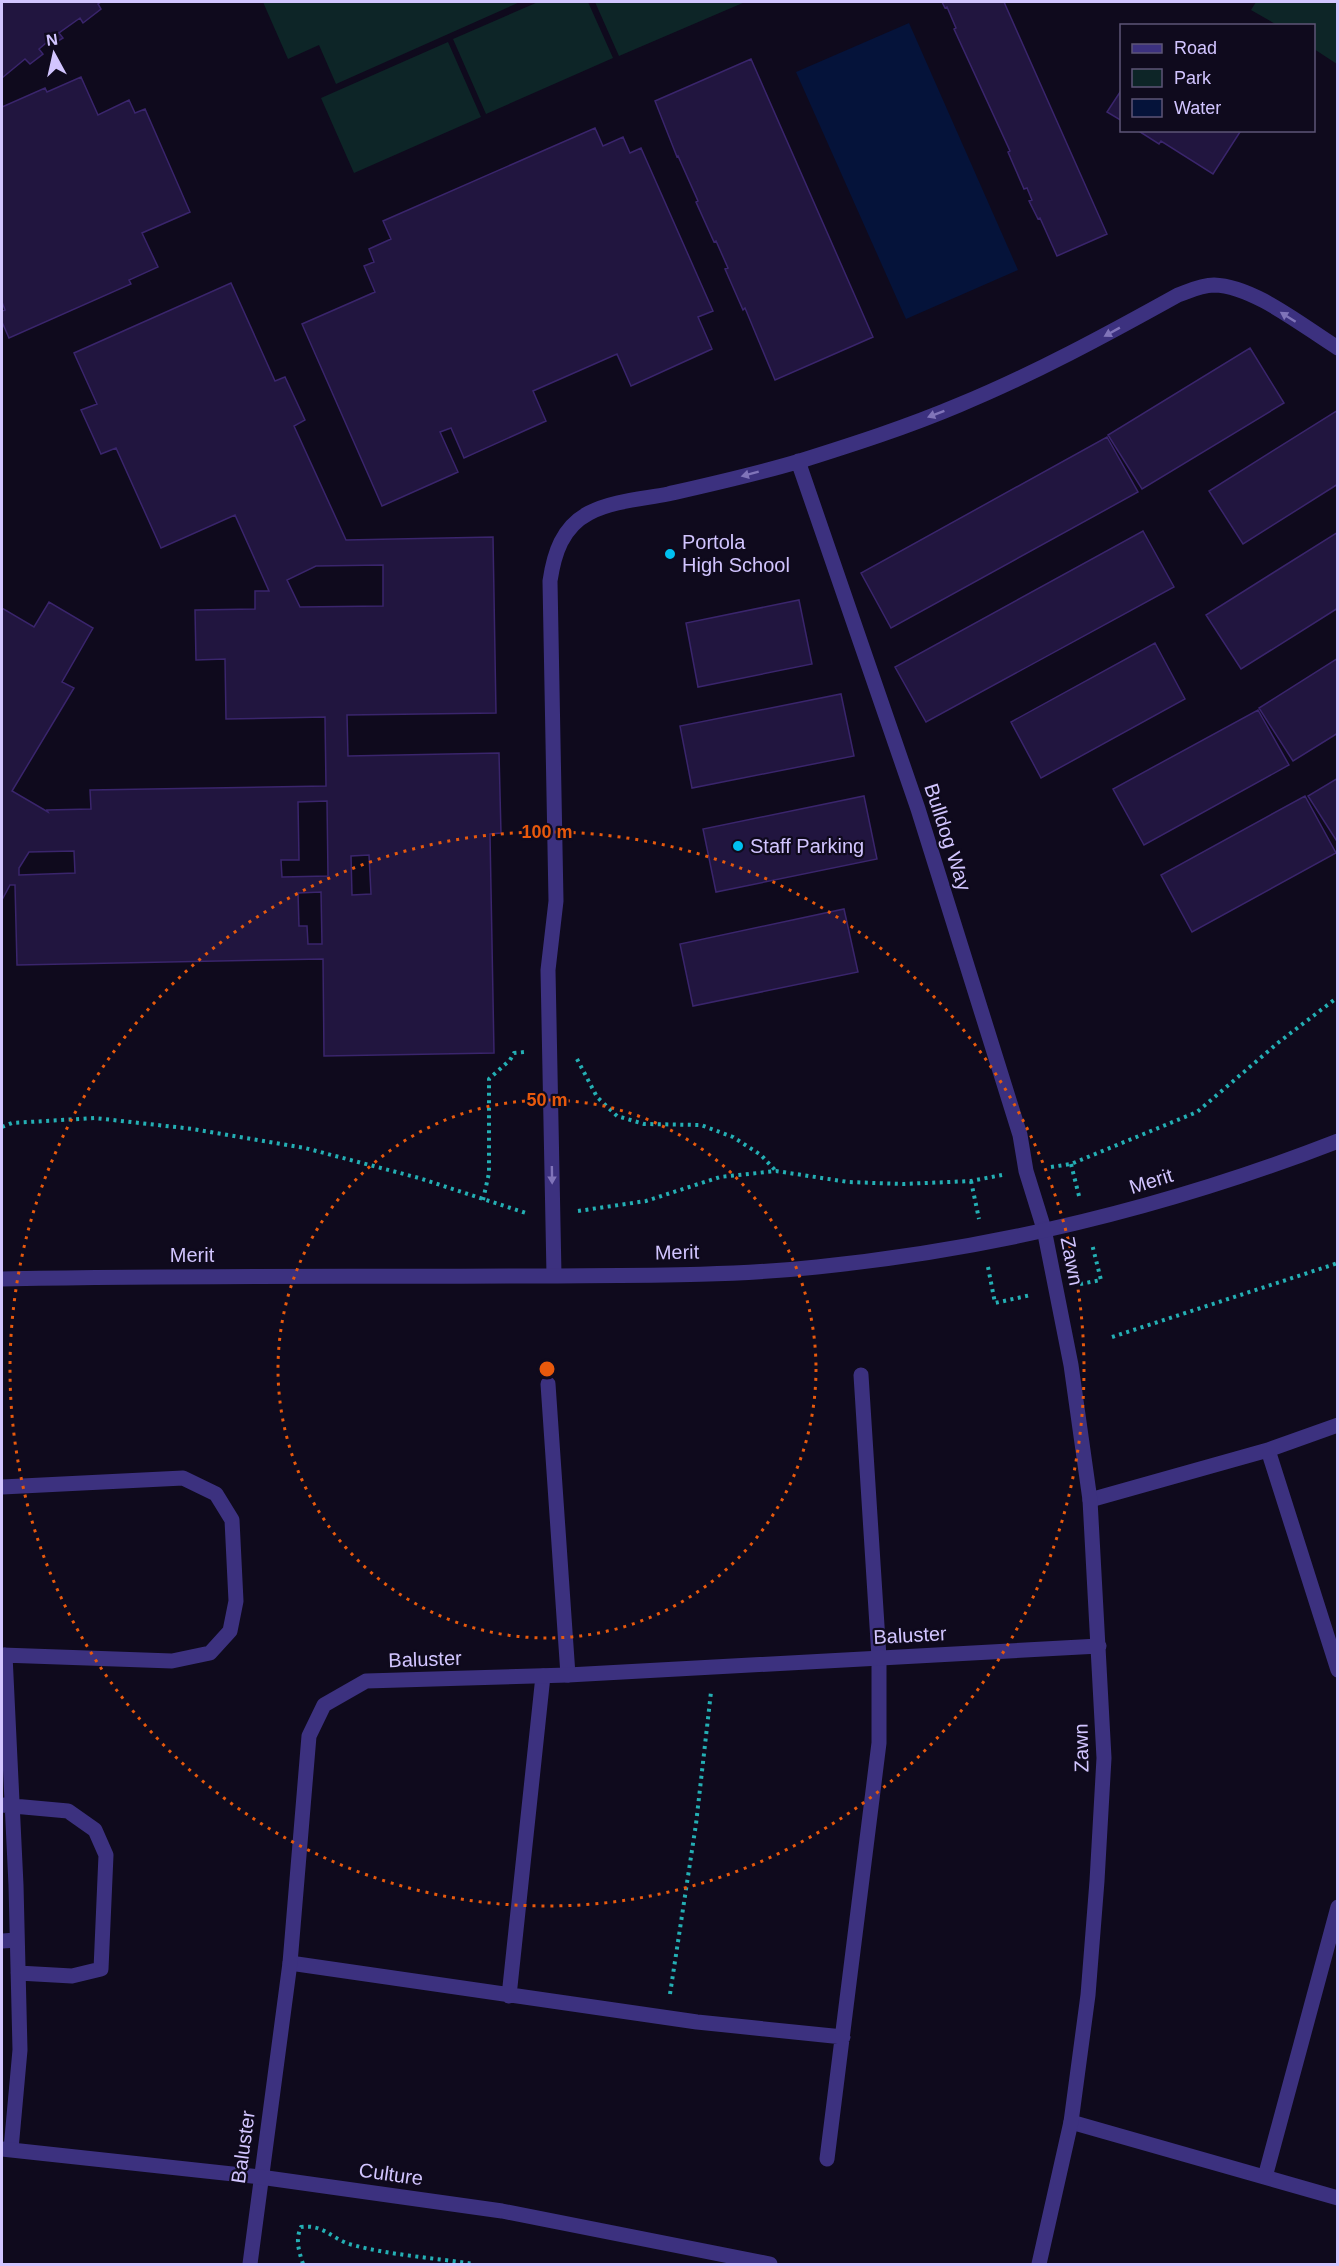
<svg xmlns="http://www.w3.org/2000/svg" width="1339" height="2266" font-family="Arial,sans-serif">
	<rect width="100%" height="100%" fill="#0f0a1d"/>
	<path fill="#0d2527" d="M263,2H520L336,84L319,45L288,59Z
		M538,2H588L613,58L486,114L453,39Z
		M595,2H745L619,56Z
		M1256,2H1337V64L1314,49V26L1277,25L1251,10Z
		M448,42L481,117L354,173L321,98Z"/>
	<path fill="#05133a" d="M909,23L1018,270L906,319L796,72Z"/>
	<path fill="#21153f" stroke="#3a256c" stroke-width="1.5" fill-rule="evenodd" d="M2,2H101L98,4L101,9L83,23L80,18L59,33L63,38L55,43L52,38L39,49L43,54L30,64L25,59L2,78Z
		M942,2H1004L1107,234L1057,256L1040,218L1038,219L1029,201L1032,200L1027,188L1024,189L1008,152L1010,151L954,29L956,28L947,7L945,8Z
		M751,59L873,337L775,380L745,308L743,310L725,269L728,268L716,241L714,242L696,202L698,201L678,156L677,157L655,101Z
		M81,77L98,115L129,100L135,113L145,109L190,212L142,233L158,267L129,280L131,284L9,338L2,322V311L5,310L2,302V107L45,88L47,92Z
		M1122,89V121L1107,112Z
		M595,128L603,146L623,137L630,153L641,148L713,311L698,317L712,349L631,386L617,354L533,391L546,421L464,458L451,428L440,432L458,472L382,506L302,324L375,292L364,266L374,262L369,249L391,239L383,221Z
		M1137,130H1237L1240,132L1213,174L1161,141L1159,144Z
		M231,283L275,381L285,377L305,420L294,426L346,540L493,537L496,713L347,715L348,756L499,753L501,833L490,834L494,1053L324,1056L323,959L17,965L15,885H10L2,900V608L34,627L49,602L93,628L62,682L74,688L12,791L48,812L47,810L91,809L90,790L326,786L325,717L226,719L225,659L196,660L195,610L255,609V591H269L235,515L161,548L116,448L101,454L81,410L97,404L74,353ZM383,565V606L300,607L287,580L316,566ZM327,801L328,876L282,877L281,860H299L298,802ZM74,851L75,873L19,875V868L29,852ZM369,855L371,894L352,895L351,856ZM321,892L322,944H308L307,926H299L298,893Z
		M1250,348L1284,403L1142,489L1108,435Z
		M1338,410V484L1243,544L1209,491Z
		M1107,437L1138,492L891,628L861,573Z
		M1143,531L1174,587L926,722L895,667Z
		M1338,532V608L1241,669L1206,615Z
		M799,600L812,664L698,687L686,623Z
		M1155,643L1185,699L1041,778L1011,722Z
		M1338,658V733L1293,761L1259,708Z
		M841,694L854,756L692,788L680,726Z
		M1258,710L1289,765L1144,845L1113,789Z
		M1338,778V843L1308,796Z
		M864,796L877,859L716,892L703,829Z
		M1305,796L1336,853L1192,932L1161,875Z
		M844,909L858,972L693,1006L680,944Z"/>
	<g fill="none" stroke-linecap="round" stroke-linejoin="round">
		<path stroke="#24afb4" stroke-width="4" stroke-dasharray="3 4.5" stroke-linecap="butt" d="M577,1059L597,1097L617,1116L644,1124L701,1125L733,1137L761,1155L775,1170
			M2,1127L12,1123L95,1118L193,1129L305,1148L419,1178L529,1214
			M1071,1164L1079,1196
			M1051,1167L1071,1164L1197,1112L1279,1042L1338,997
			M971,1181L979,1219
			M483,1200L489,1173V1079L510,1060L514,1053L525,1052
			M578,1211L646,1201L720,1177L776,1171L848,1182L903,1184L971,1181L1002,1175
			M988,1267L995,1303L1031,1295
			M1080,1284L1101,1280L1092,1244
			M1112,1337L1338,1263
			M670,1994L696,1824L711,1692
			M303,2264C299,2251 295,2240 301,2227C325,2224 332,2240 353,2245C389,2255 435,2258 474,2264"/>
		<path stroke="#3c317f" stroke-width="15" d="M798,461L918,809L1020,1135L1026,1171L1044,1229
			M554,1275L548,970L556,901L550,581C554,554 562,527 589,513C612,501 642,499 668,494C712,484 757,474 800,461C854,444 907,427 959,405C1034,374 1106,335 1178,295C1189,291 1201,285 1214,285C1254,286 1304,327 1338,348
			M548,1384L568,1675
			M1268,1450L1338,1670
			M2,1487L183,1478L216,1494L232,1520L236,1601L230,1631L210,1653L172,1661L2,1655
			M1090,1500L1268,1450L1338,1425
			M5,1655L16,1885L20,2050L11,2149
			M2,1805L68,1811L95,1830L106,1855L101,1969L72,1976L18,1973
			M2,1941L17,1940
			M290,1963L697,2022L843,2037
			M509,1996L543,1676
			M1071,2122L1338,2198
			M827,2159L879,1743V1657L861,1375
			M1265,2177L1338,1907"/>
		<path stroke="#3c317f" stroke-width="15" d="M250,2264L290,1963L309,1736L324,1705L366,1681L568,1675L1099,1646
			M1039,2264L1071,2122L1088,1995L1097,1881L1104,1758L1090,1500L1071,1365L1044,1229"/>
		<path stroke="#3c317f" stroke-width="15" d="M2,1279C176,1275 350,1277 525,1276C622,1275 721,1277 817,1267C994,1249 1171,1206 1338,1141
			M2,2149L260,2177L502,2211L770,2264"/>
	</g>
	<defs><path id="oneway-solid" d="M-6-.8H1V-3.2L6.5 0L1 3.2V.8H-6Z" transform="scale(1.5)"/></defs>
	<g fill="#8074b9">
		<use href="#oneway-solid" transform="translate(1288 317) rotate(-148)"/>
		<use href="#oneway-solid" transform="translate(1112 332) rotate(151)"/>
		<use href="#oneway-solid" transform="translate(936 414) rotate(159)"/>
		<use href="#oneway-solid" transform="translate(750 474) rotate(165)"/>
		<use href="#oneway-solid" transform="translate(552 1175) rotate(89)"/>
	</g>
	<g fill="none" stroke="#e8590c" stroke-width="3" stroke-dasharray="3 6">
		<circle cx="547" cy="1369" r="269"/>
		<circle cx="547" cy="1369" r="537"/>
	</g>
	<g fill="#00c0f0" stroke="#0f0a1d" stroke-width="2">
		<circle cx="670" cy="554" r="6"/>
		<circle cx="738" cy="846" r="6"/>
	</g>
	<g text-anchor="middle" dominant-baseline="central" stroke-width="4.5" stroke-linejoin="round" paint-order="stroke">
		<g font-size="20" fill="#d2c5ff" stroke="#0f0a1d" text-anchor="start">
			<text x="682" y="542">Portola<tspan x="682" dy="23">High School</tspan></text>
			<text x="750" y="846">Staff Parking</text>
		</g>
		<g font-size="20" fill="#d2c5ff" stroke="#0f0a1d">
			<text transform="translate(948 837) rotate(72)">Bulldog Way</text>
			<text transform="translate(1151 1181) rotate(-17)">Merit</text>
			<text transform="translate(677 1252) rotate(-1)">Merit</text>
			<text x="192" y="1255">Merit</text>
			<text transform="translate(1072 1261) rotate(79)">Zawn</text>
			<text transform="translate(910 1635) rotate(-3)">Baluster</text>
			<text transform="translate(425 1659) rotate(-2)">Baluster</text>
			<text transform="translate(1081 1748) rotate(-91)">Zawn</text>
			<text transform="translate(243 2147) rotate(-82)">Baluster</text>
			<text transform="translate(391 2174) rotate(8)">Culture</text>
		</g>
	</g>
	<circle cx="547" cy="1369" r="9" fill="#e8590c" stroke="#0f0a1d" stroke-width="3"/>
	<g font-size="18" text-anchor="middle" font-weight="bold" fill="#e8590c" stroke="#0f0a1d" stroke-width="4.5" stroke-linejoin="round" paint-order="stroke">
		<text x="547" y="838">100 m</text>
		<text x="547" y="1106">50 m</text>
	</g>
	<rect width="1339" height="2266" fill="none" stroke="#d2c5ff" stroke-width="6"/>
	<rect x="1120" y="24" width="195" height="108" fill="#0f0a1d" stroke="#5d5577" stroke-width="1.5"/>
	<rect x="1132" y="44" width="30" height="9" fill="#3c317f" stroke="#5d5577" stroke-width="1.5"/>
	<text x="1174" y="54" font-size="18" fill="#d2c5ff">Road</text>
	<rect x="1132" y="69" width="30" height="18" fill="#0d2527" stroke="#5d5577" stroke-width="1.5"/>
	<text x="1174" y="84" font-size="18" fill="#d2c5ff">Park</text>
	<rect x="1132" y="99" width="30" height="18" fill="#05133a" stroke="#5d5577" stroke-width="1.5"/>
	<text x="1174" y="114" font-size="18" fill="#d2c5ff">Water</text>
	<g transform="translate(54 54) rotate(352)" stroke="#0f0a1d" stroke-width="4.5" paint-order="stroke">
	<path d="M0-4.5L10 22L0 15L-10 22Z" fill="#d2c5ff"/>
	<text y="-9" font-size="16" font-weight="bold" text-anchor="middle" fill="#d2c5ff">N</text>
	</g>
</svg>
